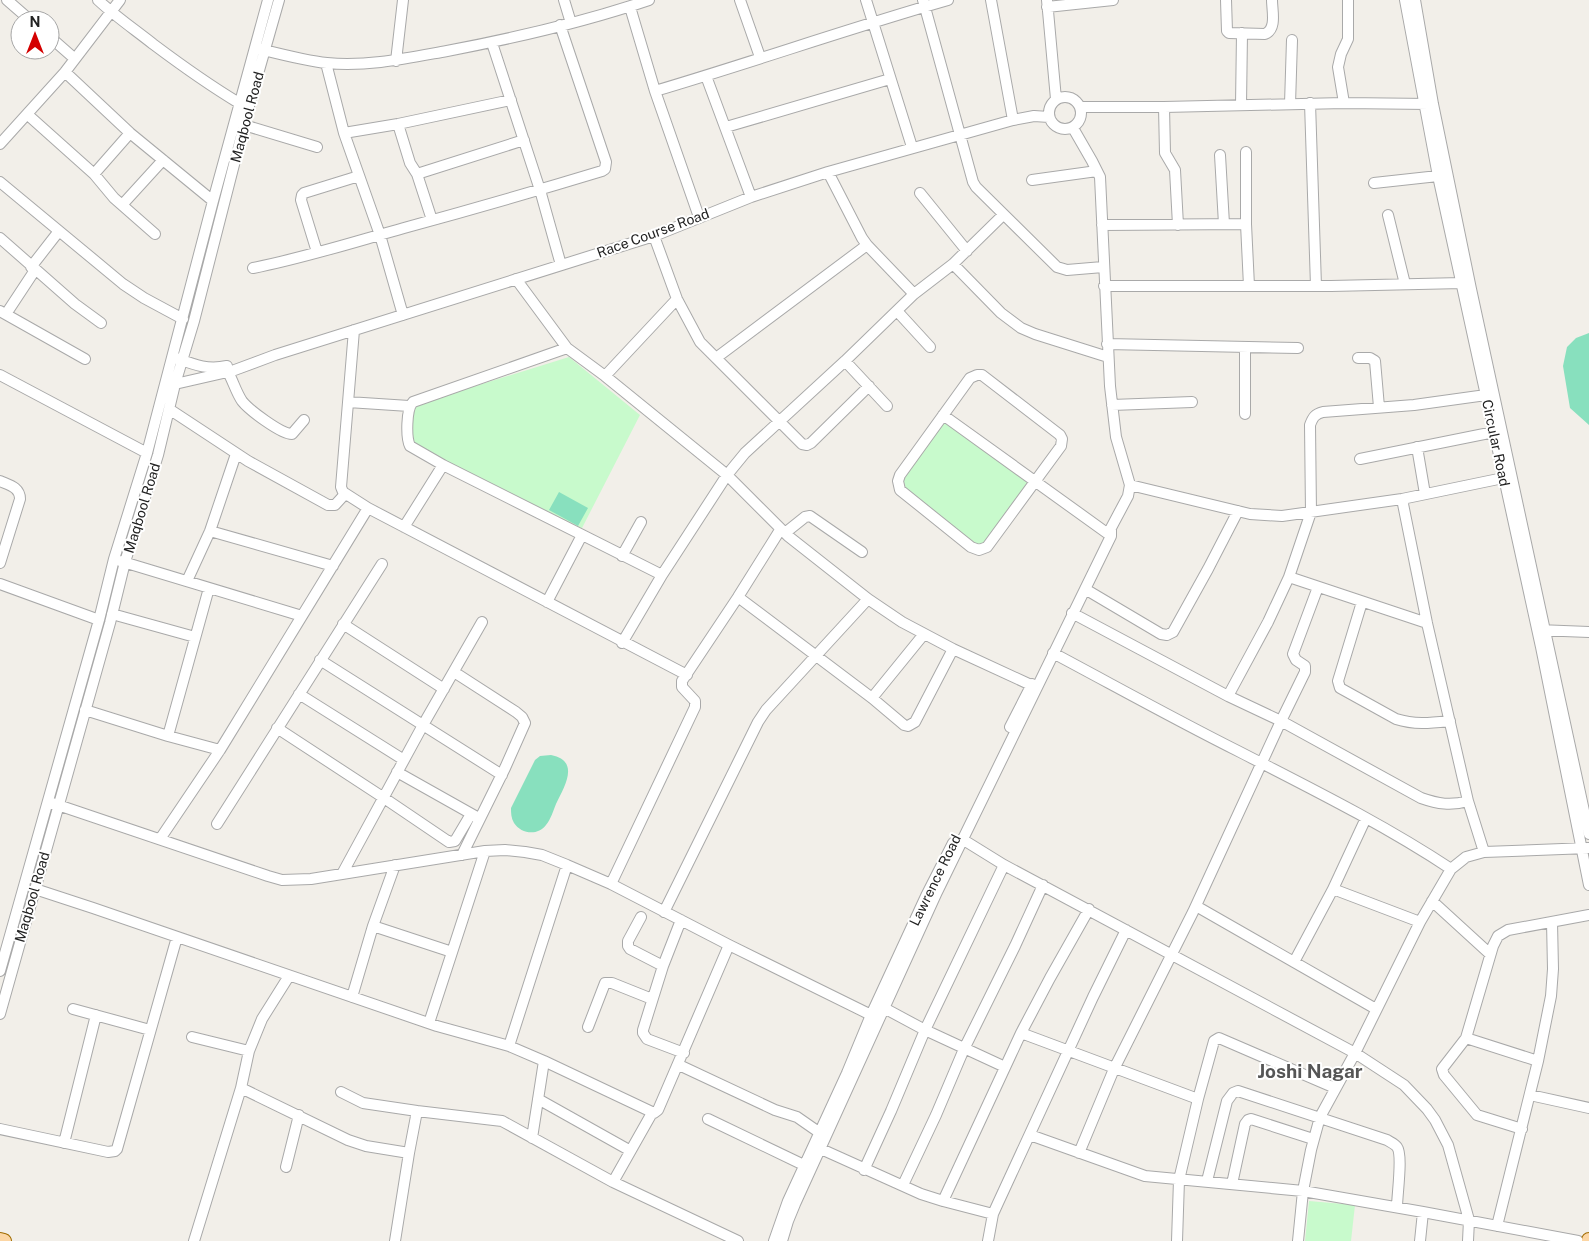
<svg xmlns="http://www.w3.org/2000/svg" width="1589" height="1241" font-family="'Public Sans',sans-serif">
	<rect width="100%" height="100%" fill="#f2efe9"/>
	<path fill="#c8facc" d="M569,357L640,415L581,530L412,445L411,406Z
		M944,420L1030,481L982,548L906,493L903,476Z
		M1309,1201L1355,1205L1351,1241H1305Z"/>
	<path fill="#88e0be" d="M1589,333V425L1570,408L1563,366L1567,347L1576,338Z
		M559,492L588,508L578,526L549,510Z
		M551,755C581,761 564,787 556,804C553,811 551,819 546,825C538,836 521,834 514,823C511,818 511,813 511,808L535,760L540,756Z"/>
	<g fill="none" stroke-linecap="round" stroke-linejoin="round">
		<defs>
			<path id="minor" d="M7,0L30,20
				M98,0C115,16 134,29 153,44C181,65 209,85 239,103
				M564,0L571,23
				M740,0L760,57
				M866,0L912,147
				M923,0L973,182L976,187L1057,267L1067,270L1103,267
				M991,0L1013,120
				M1047,0L1056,99
				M1226,0L1227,31L1229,33L1265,34C1277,29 1272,11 1272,0
				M1405,0L1438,176L1541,647L1589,885
				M1415,0L1433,104L1471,289L1589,834
				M630,7L655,91L699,217
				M1047,7L1113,0
				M50,37L75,59
				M492,43L540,190L561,265
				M260,49C280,54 307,61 327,63C367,67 408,58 447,51C515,38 584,22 649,0
				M396,61L403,0
				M326,63L344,133L380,235L403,315
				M65,72L130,133L213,201
				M706,76L751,197
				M655,91C753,62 850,28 948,0
				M1049 113a16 16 0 1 1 32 0a16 16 0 1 1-32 0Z
				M1310,103L1316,286
				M1344,103L1338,67L1341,54L1348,39V0
				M1290,104L1292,40
				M1241,105L1242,33
				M1080,107H1164L1344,103L1429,104
				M1164,107L1165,153L1175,170L1178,225
				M28,115L94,174L130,133
				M398,124L410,163L417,174L524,140
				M244,125L317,147
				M726,127L890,79
				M344,133L398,124L511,100
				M0,144L65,72L120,0
				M1246,152V224L1249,286
				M1220,155L1224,224
				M828,172L862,238L867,245L914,294
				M94,174L114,198L155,234
				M417,174L432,220
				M1032,180L1097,171
				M0,182L123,284L144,298L183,319
				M1374,183L1438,176
				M920,193L967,251
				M122,205L163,160
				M1388,215L1405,284
				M1102,225L1246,224
				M654,236L677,299L700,342L802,444L807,445L811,443L869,386
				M0,238L75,304L101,323
				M317,252L301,200L302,195L304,193L359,176
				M953,264L1001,313L1021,328L1035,334L1108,357
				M31,267L59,231
				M253,268C304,258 354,242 404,228C470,210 536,191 602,171L605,169L606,162L560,25
				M516,279L567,348L605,376L727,475L788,536L868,599L902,622L953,649L1031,685
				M1104,286H1331L1462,283
				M0,311L85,359
				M897,311L930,347
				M6,314L35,270
				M1107,344L1298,348
				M567,348L413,402C406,409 406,438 410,446L443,465L662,575
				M1245,348V414
				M176,358C195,365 207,370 227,366
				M716,358L867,245
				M1358,358H1370L1375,361L1379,407
				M845,361L887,406
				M228,372C233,381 236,392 242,401C249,410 281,434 292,434L304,420
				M0,375L147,453
				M977,375H982L1060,435L1062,439L1061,446L987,547L979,550L971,547L900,490L898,481L900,475L970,378Z
				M605,376L677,299
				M170,382L175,384L232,371L275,355L654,236L751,197L828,172L1013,120L1034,116L1049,117
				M348,402L409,406
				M1112,405L1192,402
				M169,409L248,461L328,505H335L345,494
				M943,415L1111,536
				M1417,447L1425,494
				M1360,459L1494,432
				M0,481C9,485 20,487 20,499L0,563
				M1130,485L1250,514L1282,516L1402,499L1508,477
				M1402,499L1427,623L1468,801L1484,852
				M368,508L687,675
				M404,527L443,465
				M210,531L333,566
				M785,533L805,517L810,516L862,552
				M622,556L641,522
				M120,561L302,616
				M1289,577L1427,623
				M187,581L210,531L236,454
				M0,584L99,620
				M1085,589L1161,634L1167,635L1173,632L1208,569L1238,511
				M738,597L872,698L904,725L908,726L915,722L953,649
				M547,602L582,535
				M1362,602L1338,681L1340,688L1396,719C1415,725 1431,723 1450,721
				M1072,613L1228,696L1281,721L1421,798C1438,804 1451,806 1468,801
				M112,614L195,637
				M343,624L444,689
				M1538,630L1589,632
				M622,643L662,575L727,475L745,453L845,361L914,294L953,264L1003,215
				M1053,653C1115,686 1176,720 1238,751C1310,788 1383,824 1451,869
				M320,660L502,775
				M454,672L516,712L522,717L525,723L505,768L462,855
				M299,694L404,760
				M1228,696L1268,622L1289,577L1311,512L1310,425C1313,417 1315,414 1323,412L1414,405L1486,395
				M872,698L924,634
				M85,710L168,736L220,750
				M1010,727L1032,684
				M277,728L384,798L449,842L455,841L471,814
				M168,736L209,588
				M397,772L477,817
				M52,803L268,876L282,880L311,879L485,851L505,850L525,852L542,855L567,865L611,884L729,945L871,1015
				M217,824L382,564
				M160,839L220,750L368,508L343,492L341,487L354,330
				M962,839L1004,865L1355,1053L1404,1085L1427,1109L1435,1120L1448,1145L1469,1220L1468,1241
				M342,874L423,725L482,622
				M611,884L695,707V701L682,687V681L738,597L780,530
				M35,889L93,908L437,1026L509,1046L544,1061L654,1113L658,1110L729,945
				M1333,889L1420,922
				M1432,901L1490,954
				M1196,906L1376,1009
				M664,912L758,722L766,710L868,599
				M641,917L628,941V946L630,949L663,966
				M681,920L663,966L643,1030V1033L647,1039L684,1053
				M373,926L452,952
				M1294,962L1333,889L1366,818
				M0,971L99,620L114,559L147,453L213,201L268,0
				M352,997L373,926L395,865
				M884,1008L925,1030L1005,1067
				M73,1009L150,1030
				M0,1014L110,623L125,562L158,455L175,384L194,321L250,102L279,0
				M429,1023L485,851
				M588,1027L605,983H612L652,999
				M1021,1033L1198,1099L1179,1180L1177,1241
				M192,1037L249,1051
				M1466,1038L1538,1061
				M509,1046L567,865
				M679,1065L775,1110L797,1117L820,1133
				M241,1088L348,1140L366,1146L409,1153
				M341,1092L363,1103L417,1111
				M1530,1095L1589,1108
				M538,1099L629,1150
				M1198,1099L1214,1041L1219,1038L1335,1088
				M708,1119L810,1168
				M0,1129L108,1152L115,1151L117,1149L177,937
				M1522,1129L1477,1115L1444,1075L1442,1069L1466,1038L1493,946L1498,936L1508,930L1589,915
				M1030,1135L1145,1176L1303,1191L1423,1212L1578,1241
				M532,1138L544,1061
				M64,1143L96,1015
				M821,1149L921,1194L943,1201L993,1214
				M1079,1153L1114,1069L1193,912L1281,721L1305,672V666L1296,660L1293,654L1318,587
				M286,1167L299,1115
				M864,1170L891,1111L925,1030L1004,865
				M1207,1181L1227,1101L1233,1093L1238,1091L1387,1140C1390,1142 1395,1144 1397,1147C1403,1155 1397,1195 1397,1207
				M613,1182L652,1113
				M1232,1184L1245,1124L1248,1120L1251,1119L1313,1139
				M903,1185L936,1115L964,1049L1015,946L1043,885
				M943,1201L1021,1033L1050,978L1089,909
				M1497,1226L1538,1061L1551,996L1553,969L1552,922
				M194,1241L241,1088L249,1051L262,1019L289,976
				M395,1241L409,1153L417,1111L502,1121L613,1182L738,1241
				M774,1241L788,1201L847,1073L871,1015L926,896L953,843
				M782,1241L788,1221L795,1204L937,892L1111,536V528L1128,496L1130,485L1116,437L1110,386L1100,177L1092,161L1073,128
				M988,1241L993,1214L998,1203L1093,997L1126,930
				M1298,1241L1303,1191L1311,1150L1320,1117L1355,1053L1420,922L1451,869L1466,857L1484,852L1588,848
				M1420,1241L1423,1212"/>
			<path id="major" d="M0,1240L4,1241
				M1589,1241V1240"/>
		</defs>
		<use href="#minor" stroke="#a9a9a9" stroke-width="12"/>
		<use href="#major" stroke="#a06b00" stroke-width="16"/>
		<use href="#minor" stroke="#fff" stroke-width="10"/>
		<use href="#major" stroke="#fcd6a4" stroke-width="14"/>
	</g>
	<g text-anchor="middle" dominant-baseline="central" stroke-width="4" stroke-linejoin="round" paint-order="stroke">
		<g font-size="14" fill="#222" stroke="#fff">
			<text transform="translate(247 117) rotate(-75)">Maqbool Road</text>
			<text transform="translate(653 233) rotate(-20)">Race Course Road</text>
			<text transform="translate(1496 443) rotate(78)">Circular Road</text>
			<text transform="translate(142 508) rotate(-73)">Maqbool Road</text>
			<text transform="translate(935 880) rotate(-64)">Lawrence Road</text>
			<text transform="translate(32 897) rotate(-74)">Maqbool Road</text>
		</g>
		<g font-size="19" font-weight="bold" fill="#555" stroke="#fff">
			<text x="1310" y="1071">Joshi Nagar</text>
		</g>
	</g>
	<g transform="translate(35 35)"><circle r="24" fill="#ffffff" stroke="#a7a7a7"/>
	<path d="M0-4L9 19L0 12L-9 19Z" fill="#d40000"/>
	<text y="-8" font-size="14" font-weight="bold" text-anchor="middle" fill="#222222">N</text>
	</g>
</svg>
